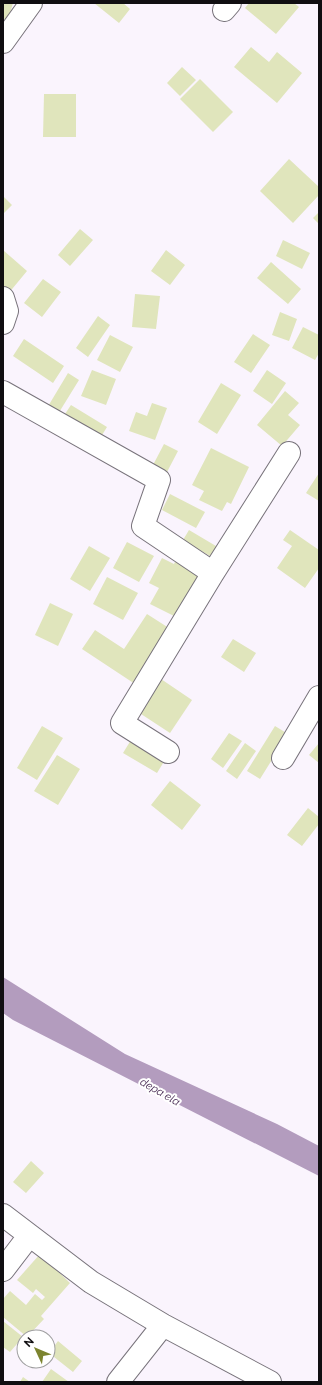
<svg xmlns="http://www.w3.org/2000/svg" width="322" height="1385" font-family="Raleway,sans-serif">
	<rect width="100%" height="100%" fill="#faf4fd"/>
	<path fill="#b39cbe" d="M3,977L125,1054L277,1124L319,1146V1176L13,1020L3,1013Z"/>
	<path fill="#e0e5bc" d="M3,3H13L8,20L3,19Z
		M94,3H123L130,9L119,23Z
		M249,3H294L299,7L276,34L245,8Z
		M251,47L269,62L277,52L302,73L277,103L234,67Z
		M182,67L196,80L180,96L167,83Z
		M200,79L233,112L213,132L180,99Z
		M44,94H76V137H43Z
		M289,159L319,187V195L293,223L260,191Z
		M3,196L12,205L3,214Z
		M319,212V224L313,218Z
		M80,229L93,240L70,266L58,255Z
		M283,240L310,253L302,269L276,256Z
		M3,250L27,271L8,294L3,290Z
		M166,250L185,265L170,285L151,271Z
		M271,262L301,289L288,304L257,278Z
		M43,279L61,292L42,317L24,303Z
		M135,294L160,296L156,329L132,327Z
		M280,312L297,319L289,341L272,335Z
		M98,316L110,325L88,357L76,348Z
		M303,327L319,335V353L315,360L292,348Z
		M253,334L270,345L251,373L234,362Z
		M110,335L133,347L120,372L97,360Z
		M24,339L64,366L53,383L13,356Z
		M92,370L116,379L106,405L81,396Z
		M267,370L286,383L272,404L253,391Z
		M68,373L79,380L58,414L47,408Z
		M221,383L241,395L217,434L198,422Z
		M285,391L299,403L288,415L300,425L282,446L257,425Z
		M152,403L167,408L155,440L129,431L136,412L147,416Z
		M71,405L107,427L99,440L63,417Z
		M164,444L178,451L167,472L153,465Z
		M211,448L249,467L231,504L227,502L222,511L199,500L204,491L192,485Z
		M319,473V501L306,493Z
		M170,494L205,512L196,528L162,510Z
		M189,530L221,549L215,559L183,540Z
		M290,530L319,550V568L305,588L277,568L292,546L283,540Z
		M127,542L154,556L139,582L113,568Z
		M89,546L110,558L90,591L70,579Z
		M178,556L202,568L176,617L150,604L159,588L149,583L162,558L174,564Z
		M107,577L138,593L123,620L93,604Z
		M50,603L73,614L58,646L35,635Z
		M147,614L172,630L135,684L82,649L95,630L124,649Z
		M233,639L256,653L244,672L221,657Z
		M161,679L192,700L170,733L138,712Z
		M42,726L63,738L37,780L17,768Z
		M275,726L288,734L260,779L247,771Z
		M229,733L242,741L223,768L211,759Z
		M131,740L165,760L157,773L123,753Z
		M245,743L256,751L237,779L226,771Z
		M319,743V763L309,755Z
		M57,755L80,769L58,805L34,791Z
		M170,781L201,805L182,830L151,805Z
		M308,808L319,817V824L302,846L287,835Z
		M31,1161L44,1173L26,1193L13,1182Z
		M40,1254L70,1283L41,1316L44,1319L27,1337L3,1317V1299L10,1291L26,1305L35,1294L42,1300L45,1297L36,1289L33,1293L17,1280Z
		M3,1321L23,1337L10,1352L3,1347Z
		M58,1341L82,1361L73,1372L49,1353Z
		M51,1369L69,1382H42Z
		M23,1377L30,1382H20Z"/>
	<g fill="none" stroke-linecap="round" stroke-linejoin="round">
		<defs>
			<path id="minor" d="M224,10L230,3
				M3,42L31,3
				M3,298L7,311L3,323
				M3,392L159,480L143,526L213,573L122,723L168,752
				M213,573L289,453
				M283,758L319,697
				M3,1215L91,1282L163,1325L270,1382
				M3,1270L29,1236
				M118,1382L163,1325"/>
		</defs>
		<use href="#minor" stroke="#78737b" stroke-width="24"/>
		<use href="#minor" stroke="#fff" stroke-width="22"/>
	</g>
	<g text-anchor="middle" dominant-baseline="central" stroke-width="4" stroke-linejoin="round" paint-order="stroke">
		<g font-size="11" font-style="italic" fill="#3d1e4a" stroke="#fff">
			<text transform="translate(160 1092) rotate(30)">depa ela</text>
		</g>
	</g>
	<rect width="322" height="1385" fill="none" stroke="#100e11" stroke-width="8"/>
	<g transform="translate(36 1349) rotate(314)"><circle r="19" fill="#ffffff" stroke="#9f9fa0"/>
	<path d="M0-3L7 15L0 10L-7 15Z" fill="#7c842f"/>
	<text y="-6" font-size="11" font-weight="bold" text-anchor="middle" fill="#100e11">N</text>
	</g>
</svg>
